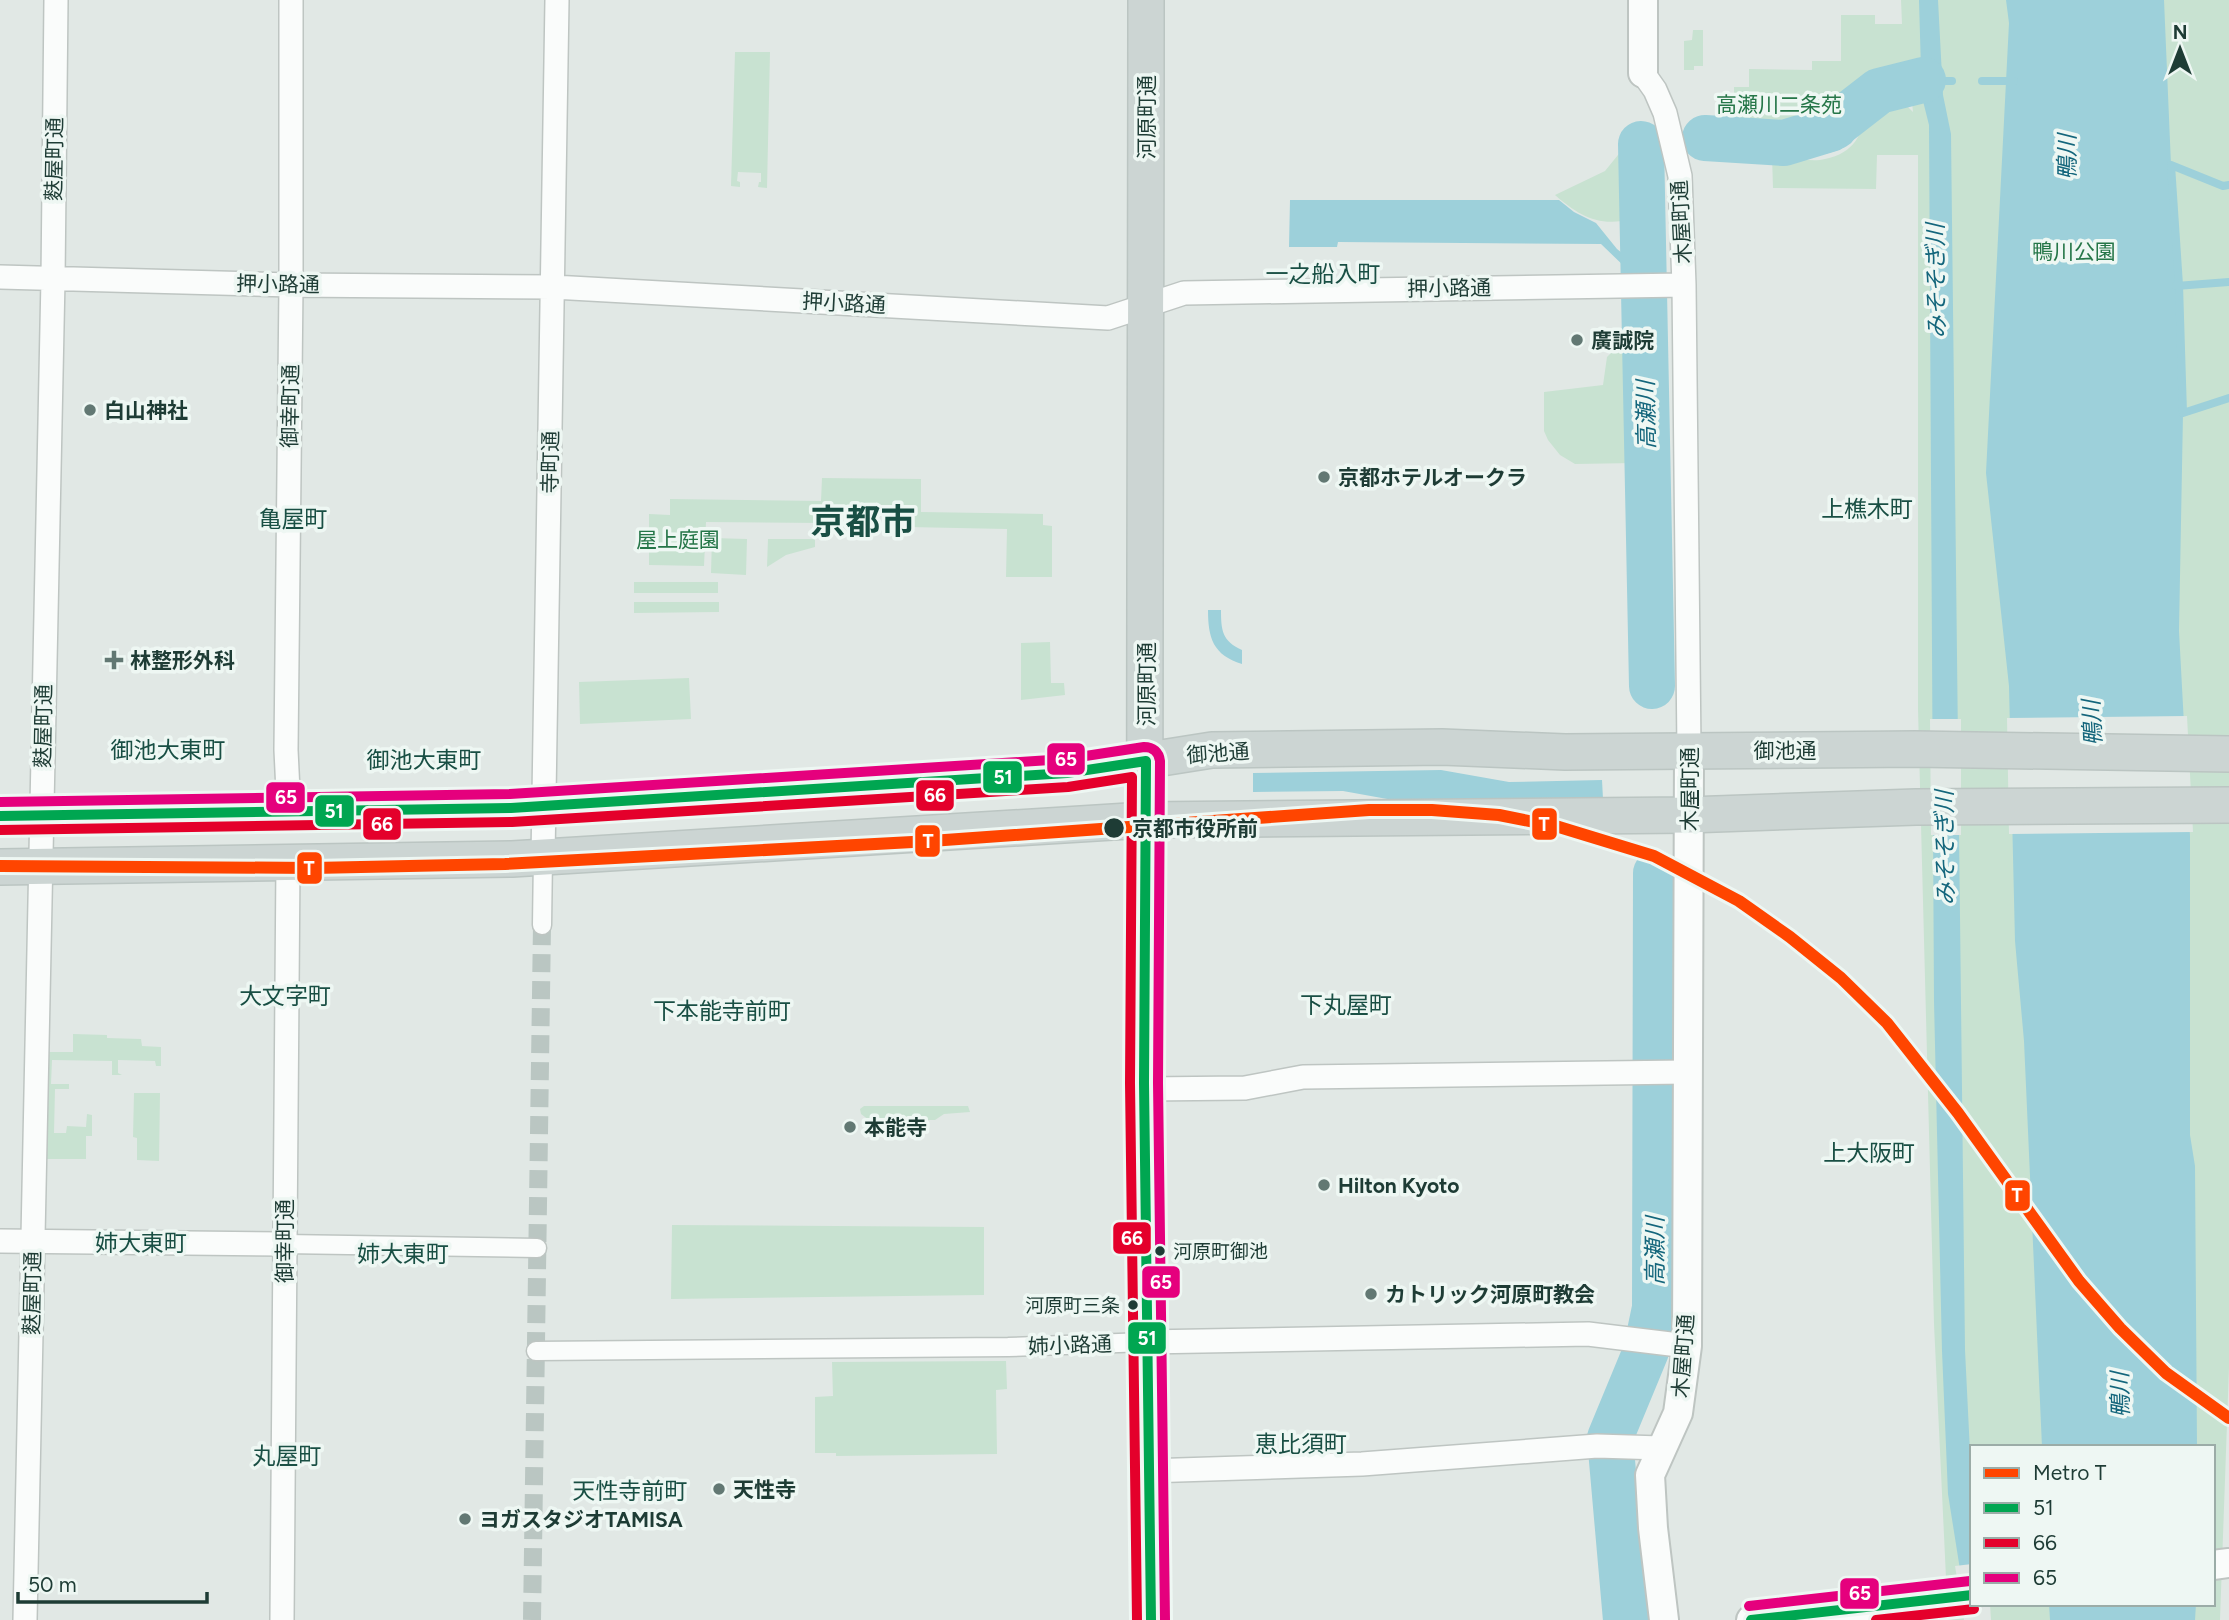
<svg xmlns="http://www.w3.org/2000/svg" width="2229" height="1620" font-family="Figtree,'Noto Sans JP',sans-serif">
	<rect width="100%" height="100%" fill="#e1e8e5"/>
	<path fill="#c8e2d1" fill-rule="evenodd" d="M1901,0H2229V1367L2220,1620H1948L1934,1324L1918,709V155H1877L1876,189L1773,188L1772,156H1747L1745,143L1781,146L1791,158C1801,159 1815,162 1825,159C1854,153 1863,135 1866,108L1882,95L1908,88V107L1913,112L1909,72H1907V78L1883,83L1862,99L1853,96L1833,105L1811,125L1786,138L1742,135L1734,116V87H1749V69L1812,70V61H1841V15H1875V24H1902ZM1972,1447H2213V1604H1972Z
		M1693,30H1703V66H1694V70H1684V41L1692,40Z
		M735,52H770L767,188L758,187L759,182H761V173L738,172L737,181L740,182V187L731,186Z
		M1622,150V221C1594,225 1576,213 1555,195L1605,171Z
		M1623,341L1634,344L1637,429L1635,463L1575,464L1560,455L1548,440L1544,431V392L1603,385L1607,357Z
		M822,478L921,479V512L1043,514V525L1052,526V577H1006L1007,529L908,527L907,507L824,506L823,523L706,522L704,566L649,565V514L670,515V499L821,501Z
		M712,538L747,539L746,575L711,573Z
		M768,539H815V547L786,555L767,567Z
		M634,582H718V593H634Z
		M634,602H719V612L634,613Z
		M1050,642L1051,683H1064L1065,695L1021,700V643Z
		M689,678L691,719L580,724L579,682Z
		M73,1034L107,1035V1038L141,1039L142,1046L161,1047V1066H156L155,1061L118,1060V1073L122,1075H112V1061L52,1060L51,1084H69V1089H55L54,1133H66L67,1126L86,1127L87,1114L92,1115V1136H86V1159H46L48,1052H73Z
		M134,1093H160L159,1161L137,1160V1138L133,1137Z
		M864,1106H968L970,1112L944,1114L935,1120H869L861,1114L860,1109Z
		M672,1225L984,1227V1295L671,1299Z
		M1006,1361L1007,1389L996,1390L997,1454L836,1456V1453H815V1397L833,1396L832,1362Z"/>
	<path fill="#9dd0da" d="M1919,0H1938L1943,95L1951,134L1965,1350L1972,1493V1604L1988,1620H1968L1948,1494L1942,1351L1934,1001L1929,125L1921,93C1913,89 1912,82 1912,73L1921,70Z
		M2006,0H2164L2171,165L2179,285L2183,413L2179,631L2190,836V1135L2195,1166L2197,1447H2042L2024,1041L2015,941L2009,686L1986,473L2009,23Z
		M1853,101L1863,105C1863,118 1860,132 1852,142C1842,153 1801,161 1790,152C1786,149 1786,147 1784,143L1812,128L1836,109Z
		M1290,200H1559L1574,212L1596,223L1617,249L1627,257L1628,270L1601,244L1338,242L1337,247H1289Z
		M1208,610H1221C1221,630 1222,641 1242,650V664C1213,655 1208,638 1208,610Z
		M1441,770L1509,782L1602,780L1603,799L1415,804L1343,791L1253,792V773Z
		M2049,1604H2196L2195,1620H2050Z"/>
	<path fill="#e1e8e5" d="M2187,716L2193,832L2009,834L2007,718Z
		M1930,719H1961V835H1931Z
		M1972,1564V1604H1990L1991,1620H1964L1955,1566Z"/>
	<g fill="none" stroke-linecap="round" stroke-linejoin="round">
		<path stroke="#9dd0da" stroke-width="8" d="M1943,81H1952
			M1982,81H2014
			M2229,185L2223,186L2171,165L2179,285L2183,413L2229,398
			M2176,286L2229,282"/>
		<path stroke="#9dd0da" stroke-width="46" d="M1705,138L1784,143L1830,129L1879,91L1923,80
			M1641,144L1652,686
			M1626,1620L1610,1438L1646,1351L1655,1308L1656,873"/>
		<path stroke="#bac6c2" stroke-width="18" stroke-dasharray="18 9" stroke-linecap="butt" d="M532,1620L542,925"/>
		<defs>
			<path id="pedestrian" d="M542,925L543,857
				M284,1244L537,1248
				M536,1351L1008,1347L1146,1342"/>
			<path id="minor" d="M1643,73L1655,90L1665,113L1680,176L1684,285L1689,750
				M0,277L291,285L553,287L1108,318L1184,293L1684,285
				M289,812L286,750L291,285V0
				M543,857L557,0
				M1145,1089L1245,1088L1303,1077L1687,1072
				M0,1241L284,1244
				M1146,1342L1588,1334L1687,1346
				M1147,1471L1362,1464L1597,1446L1661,1448
				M25,1620L53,279L56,0
				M282,1620L288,862"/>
			<path id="tertiary" d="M1643,73V0
				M2213,1565L2229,1563
				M1664,1620L1653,1528L1650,1475L1678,1413L1687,1346L1689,750
				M1751,1620L1972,1595"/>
			<path id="primary" d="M1146,0C1146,540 1141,1080 1151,1620
				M0,816L511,808L1067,773L1212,750L1442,747L1565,752L1915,749L2229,754
				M0,867L512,859L1145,820L1688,815L1916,807L2229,805"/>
		</defs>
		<use href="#pedestrian" stroke="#bec5c2" stroke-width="21"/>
		<use href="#minor" stroke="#bec5c2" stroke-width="26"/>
		<use href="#tertiary" stroke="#bec5c2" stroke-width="32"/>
		<use href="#primary" stroke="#bbc5c2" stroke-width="38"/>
		<use href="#pedestrian" stroke="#fafcfb" stroke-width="18"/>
		<use href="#minor" stroke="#fafcfb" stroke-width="23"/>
		<use href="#tertiary" stroke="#fafcfb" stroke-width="28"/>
		<use href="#primary" stroke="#ccd5d3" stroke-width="35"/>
		<defs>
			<path id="bus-1" d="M0,816L511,808L1067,773L1146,761L1144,1083L1151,1620
				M1751,1620L1972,1595"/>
			<path id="bus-2" d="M0,830L512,822L1068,787L1132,777L1130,1083L1137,1620
				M1876,1620L1974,1609"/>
			<path id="bus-3" d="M0,802L510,794L1066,759L1144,747C1153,747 1159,752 1160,761L1158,1083L1165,1620
				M1749,1606L1970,1581"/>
		</defs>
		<use href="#bus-1" stroke="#eef7f3" stroke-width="16"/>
		<use href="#bus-2" stroke="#eef7f3" stroke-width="16"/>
		<use href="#bus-3" stroke="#eef7f3" stroke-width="16"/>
		<use href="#bus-1" stroke="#00a651" stroke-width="10"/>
		<use href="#bus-2" stroke="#e4002b" stroke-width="10"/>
		<use href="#bus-3" stroke="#e5007d" stroke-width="10"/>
		<defs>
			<path id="metro-1" d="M0,866L313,868L505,864L931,841L1369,810H1432L1499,815L1559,827L1654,856L1739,901L1790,937L1841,978L1887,1023L1958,1113L2079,1281L2120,1328L2166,1373L2229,1418"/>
		</defs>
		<use href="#metro-1" stroke="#eef7f3" stroke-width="18"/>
		<use href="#metro-1" stroke="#ff4500" stroke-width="12"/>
	</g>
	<g fill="#627873" stroke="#eef7f3" stroke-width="2.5">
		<circle cx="1577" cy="340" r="7"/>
		<circle cx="90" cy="410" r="7"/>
		<circle cx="1324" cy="477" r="7"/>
		<path d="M110.5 649.5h7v7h7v7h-7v7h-7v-7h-7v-7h7z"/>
		<circle cx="850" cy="1127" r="7"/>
		<circle cx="1324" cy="1185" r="7"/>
		<circle cx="1371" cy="1294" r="7"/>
		<circle cx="719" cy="1489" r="7"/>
		<circle cx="465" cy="1519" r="7"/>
	</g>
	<g fill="#1e3c35" stroke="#eef7f3" stroke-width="2.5">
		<circle cx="1114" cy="828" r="11"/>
		<circle cx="1160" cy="1251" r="6"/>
		<circle cx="1133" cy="1305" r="6"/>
	</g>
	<g text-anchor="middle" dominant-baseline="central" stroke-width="7" stroke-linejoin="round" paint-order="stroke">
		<g font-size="19" fill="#1e3c35" stroke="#eef7f3" text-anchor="start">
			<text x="1173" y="1251">河原町御池</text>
			<text x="1120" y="1305" text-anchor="end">河原町三条</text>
		</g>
		<g font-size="21" fill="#257648" stroke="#eef7f3">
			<text x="1779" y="104">高瀬川二条苑</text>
			<text x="2074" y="251">鴨川公園</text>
			<text x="678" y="539">屋上庭園</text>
		</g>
		<g font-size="21" fill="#1e3c35" stroke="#eef7f3">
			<text transform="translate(1146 117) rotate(-90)">河原町通</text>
			<text transform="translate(54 159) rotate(-89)">麩屋町通</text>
			<text transform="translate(1681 222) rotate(-93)">木屋町通</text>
			<text transform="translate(278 284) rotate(1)">押小路通</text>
			<text transform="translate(1449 288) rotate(-1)">押小路通</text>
			<text transform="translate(844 303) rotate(3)">押小路通</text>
			<text transform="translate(290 406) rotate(-89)">御幸町通</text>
			<text transform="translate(550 462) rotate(-89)">寺町通</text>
			<text transform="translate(1146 684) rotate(-90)">河原町通</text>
			<text transform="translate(43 726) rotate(-89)">麩屋町通</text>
			<text x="1785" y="750">御池通</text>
			<text transform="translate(1218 753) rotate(-4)">御池通</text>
			<text transform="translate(1689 789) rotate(-90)">木屋町通</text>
			<text transform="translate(284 1241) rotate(-90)">御幸町通</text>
			<text transform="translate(32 1293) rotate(-89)">麩屋町通</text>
			<text transform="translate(1070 1345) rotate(-2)">姉小路通</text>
			<text transform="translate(1683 1356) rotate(-86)">木屋町通</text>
		</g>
		<g font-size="21" font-weight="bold" fill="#1e3c35" stroke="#eef7f3" text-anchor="start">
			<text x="1591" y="340">廣誠院</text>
			<text x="104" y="410">白山神社</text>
			<text x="1338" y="477">京都ホテルオークラ</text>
			<text x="130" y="660">林整形外科</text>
			<text x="864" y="1127">本能寺</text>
			<text x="1338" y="1185">Hilton Kyoto</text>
			<text x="1385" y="1294">カトリック河原町教会</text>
			<text x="733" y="1489">天性寺</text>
			<text x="479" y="1519">ヨガスタジオTAMISA</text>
		</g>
		<g font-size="21" font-weight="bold" fill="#1e3c35" stroke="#eef7f3" text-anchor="start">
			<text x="1132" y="828">京都市役所前</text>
		</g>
		<g font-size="23" font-style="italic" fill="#14667c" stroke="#eef7f3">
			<text transform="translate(2067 157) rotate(-90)">鴨川</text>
			<text transform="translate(1936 281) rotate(-91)">みそそぎ川</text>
			<text transform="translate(1646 415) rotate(-91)">高瀬川</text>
			<text transform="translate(2092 723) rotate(-93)">鴨川</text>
			<text transform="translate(1945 848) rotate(-91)">みそそぎ川</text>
			<text transform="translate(1655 1251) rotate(-90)">高瀬川</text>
			<text transform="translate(2120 1395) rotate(-91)">鴨川</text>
		</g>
		<g font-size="23" fill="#194f44" stroke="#eef7f3">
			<text x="1323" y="274">一之船入町</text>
			<text x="1867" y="509">上樵木町</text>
			<text x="293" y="519">亀屋町</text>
			<text x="168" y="750">御池大東町</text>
			<text x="424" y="760">御池大東町</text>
			<text x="285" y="996">大文字町</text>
			<text x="1346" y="1005">下丸屋町</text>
			<text x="722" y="1011">下本能寺前町</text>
			<text x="1869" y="1153">上大阪町</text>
			<text x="141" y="1243">姉大東町</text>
			<text x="403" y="1254">姉大東町</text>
			<text x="1301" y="1444">恵比須町</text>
			<text x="287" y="1456">丸屋町</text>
			<text x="630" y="1491">天性寺前町</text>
		</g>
		<g font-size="35" font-weight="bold" fill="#194f44" stroke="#eef7f3">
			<text x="863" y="522">京都市</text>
		</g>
	</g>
	<g stroke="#eef7f3" stroke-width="2.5">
		<rect x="1046" y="742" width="40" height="34" rx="7" fill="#e5007d"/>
		<rect x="982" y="760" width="41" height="34" rx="7" fill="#00a651"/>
		<rect x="915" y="779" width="40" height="33" rx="7" fill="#e4002b"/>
		<rect x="265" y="781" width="41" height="33" rx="7" fill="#e5007d"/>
		<rect x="314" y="794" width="41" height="34" rx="7" fill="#00a651"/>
		<rect x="362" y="807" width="40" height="34" rx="7" fill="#e4002b"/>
		<rect x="1531" y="807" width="27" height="34" rx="7" fill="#ff4500"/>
		<rect x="914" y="824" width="27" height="34" rx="7" fill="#ff4500"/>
		<rect x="296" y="851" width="27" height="34" rx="7" fill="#ff4500"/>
		<rect x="2004" y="1179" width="27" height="33" rx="7" fill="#ff4500"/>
		<rect x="1112" y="1221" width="40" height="34" rx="7" fill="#e4002b"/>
		<rect x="1141" y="1265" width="40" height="34" rx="7" fill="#e5007d"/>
		<rect x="1127" y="1321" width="40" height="34" rx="7" fill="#00a651"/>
		<rect x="1839" y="1577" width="41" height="33" rx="7" fill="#e5007d"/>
	</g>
	<g font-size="19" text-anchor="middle" font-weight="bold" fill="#fff">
		<text x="1066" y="766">65</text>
		<text x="1003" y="784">51</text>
		<text x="935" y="802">66</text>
		<text x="286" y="804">65</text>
		<text x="334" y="818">51</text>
		<text x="382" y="831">66</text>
		<text x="1544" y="831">T</text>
		<text x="928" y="848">T</text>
		<text x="309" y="875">T</text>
		<text x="2017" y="1202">T</text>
		<text x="1132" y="1245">66</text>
		<text x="1161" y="1289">65</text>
		<text x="1147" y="1345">51</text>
		<text x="1860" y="1600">65</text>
	</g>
	<rect x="1970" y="1445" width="245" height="161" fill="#eef7f3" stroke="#9baca7" stroke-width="2"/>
	<rect x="1984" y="1468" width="35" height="10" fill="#ff4500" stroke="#9baca7" stroke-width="2"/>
	<text x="2033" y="1480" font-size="21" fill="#1e3c35">Metro T</text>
	<rect x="1984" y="1503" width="35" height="10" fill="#00a651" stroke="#9baca7" stroke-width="2"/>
	<text x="2033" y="1515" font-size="21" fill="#1e3c35">51</text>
	<rect x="1984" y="1538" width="35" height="10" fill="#e4002b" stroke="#9baca7" stroke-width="2"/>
	<text x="2033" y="1550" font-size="21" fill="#1e3c35">66</text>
	<rect x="1984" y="1573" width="35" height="10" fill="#e5007d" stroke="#9baca7" stroke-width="2"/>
	<text x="2033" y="1585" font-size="21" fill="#1e3c35">65</text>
	<g transform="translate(2180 49)" stroke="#eef7f3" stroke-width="5" paint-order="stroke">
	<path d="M0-5L12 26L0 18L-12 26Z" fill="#1e3c35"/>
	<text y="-10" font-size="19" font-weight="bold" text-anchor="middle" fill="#1e3c35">N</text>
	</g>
	<path d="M18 1592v10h189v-10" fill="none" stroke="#1e3c35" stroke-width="3.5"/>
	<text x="28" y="1592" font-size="21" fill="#1e3c35" stroke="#eef7f3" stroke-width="5" paint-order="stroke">50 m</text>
</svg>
